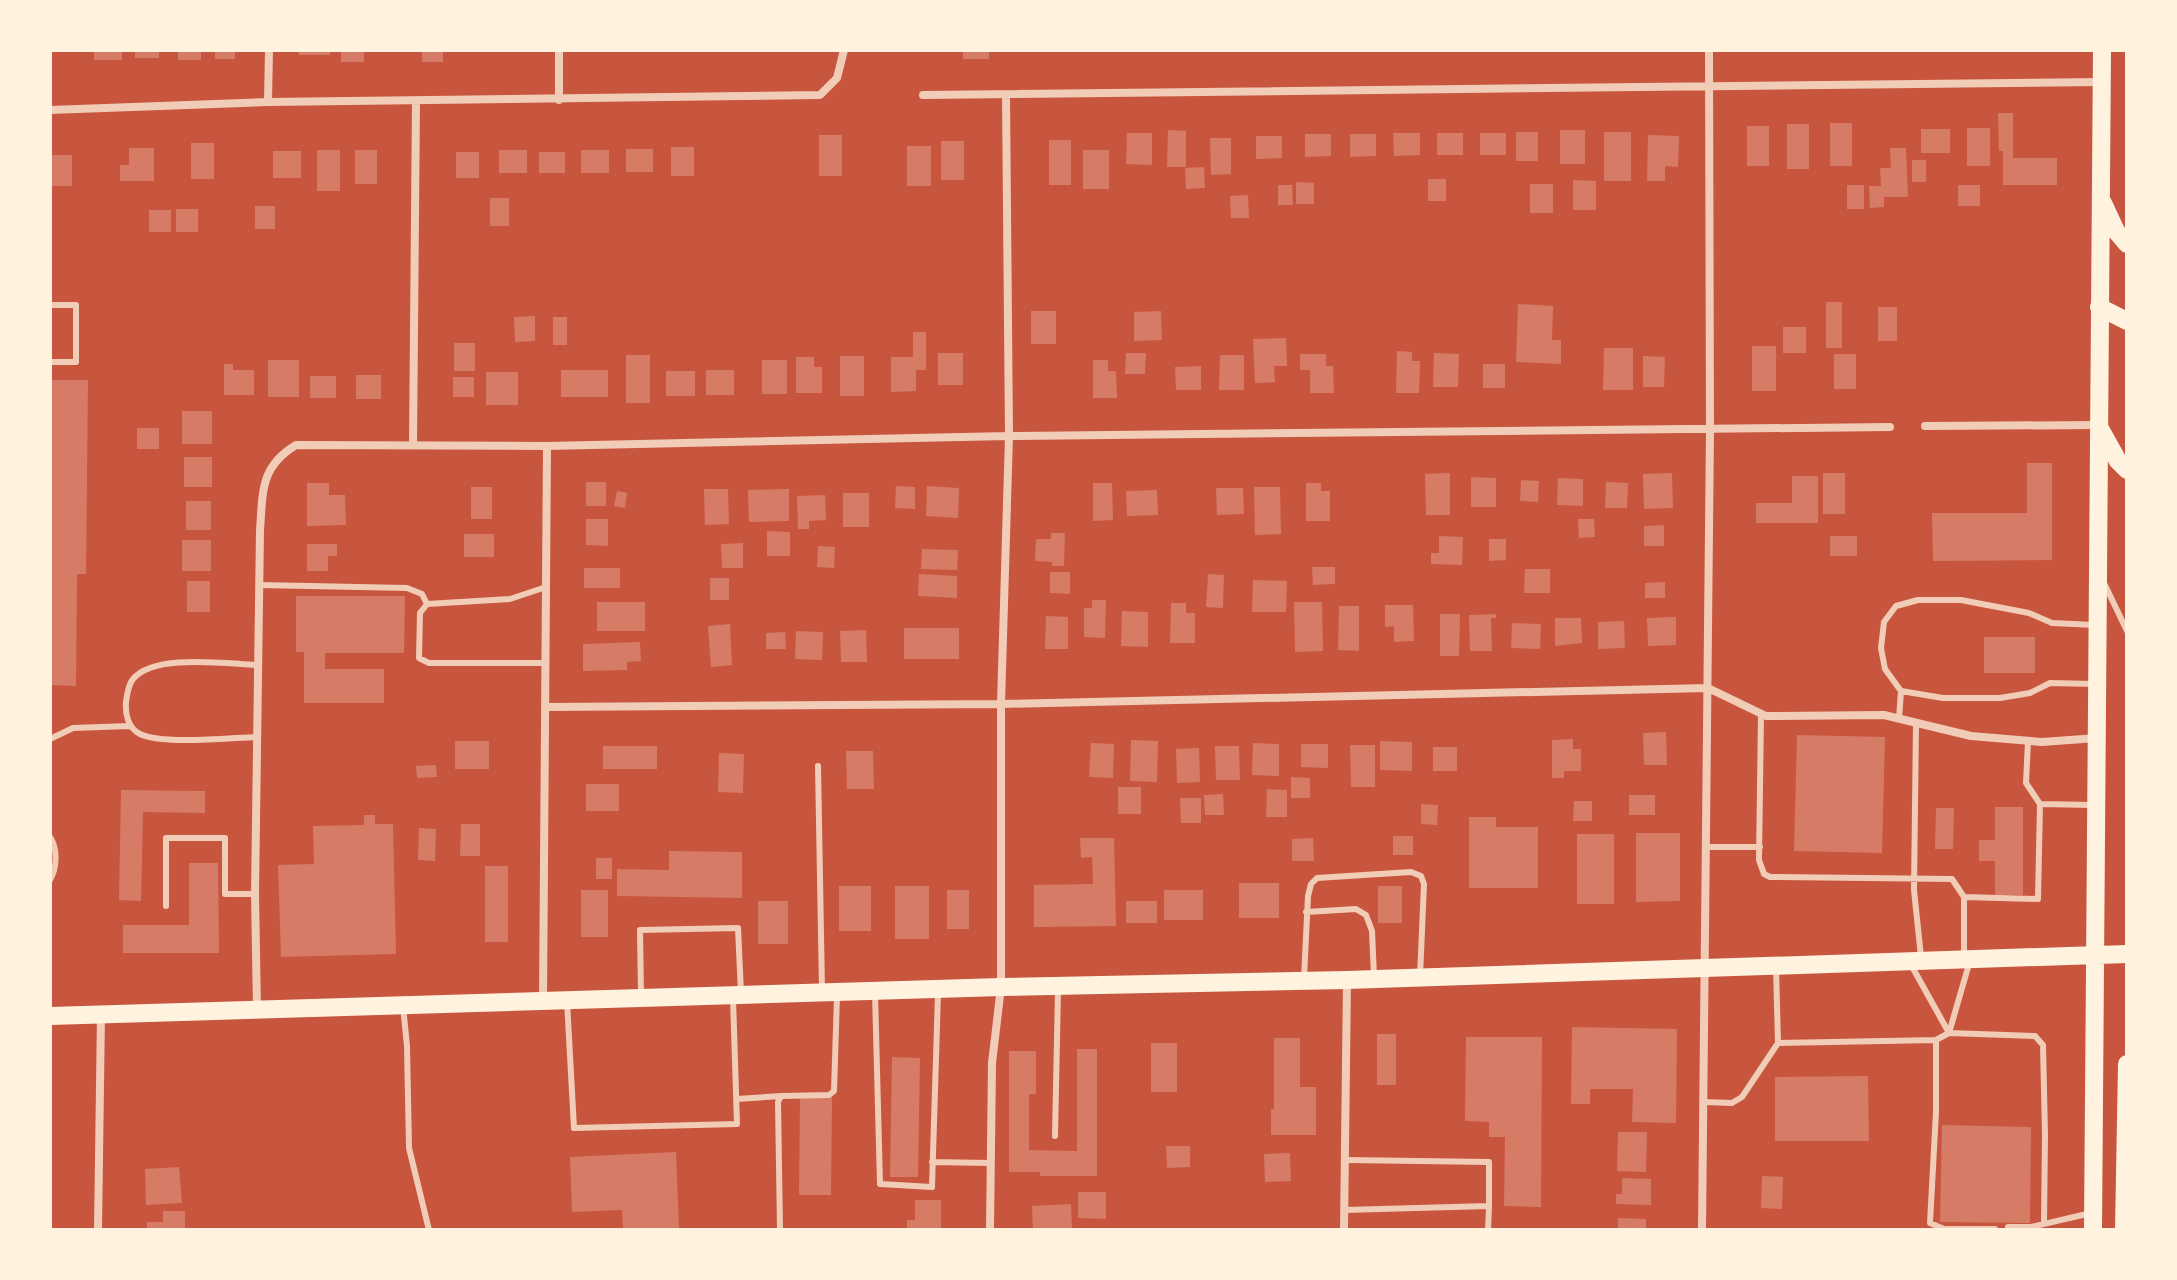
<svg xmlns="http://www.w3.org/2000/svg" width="2177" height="1280" font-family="Figtree,sans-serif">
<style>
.building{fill:#d67c66}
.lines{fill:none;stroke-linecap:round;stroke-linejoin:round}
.service{stroke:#f1ccb7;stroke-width:6}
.minor{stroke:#f1ccb7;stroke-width:8}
.primary{stroke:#fff3e0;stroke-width:18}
</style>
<rect width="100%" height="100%" fill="#c8553d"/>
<path class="building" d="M94,50h28v10h-28z
M135,50h24v8h-24z
M178,50h23v10h-23z
M215,50h20v9h-20z
M299,50h31v5h-31z
M341,50h23v12h-23z
M422,50h21v12h-21z
M963,50h26v9h-26z
M1998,113h15v45h44v27h-54v-34h-4z
M1830,123h22v43h-22z
M1787,124h22v45h-22z
M1747,126h22v40h-22z
M1967,128h23v38h-23z
M1921,129h29v24h-29z
M1168,130l18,1v36h-19z
M1560,130h25v34h-25z
M1516,132h22v29h-22z
M1604,132h27v49h-27z
M1127,133h25v32l-26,-1z
M1393,133h27v22l-26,1z
M1437,133h26v22h-26z
M1480,133h26v22h-26z
M1305,134h26v22l-26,1z
M1350,134h26v22l-26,1z
M819,135h23v41h-23z
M1648,135l31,1 -1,31 -13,-1v15h-18z
M1256,136h26v22l-26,1z
M1210,138h21v36l-20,1z
M1049,140h22v45h-22z
M941,141h23v39h-23z
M191,143h23v36h-23z
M907,146h24v40h-24z
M671,147h23v29h-23z
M129,148h25v33h-34v-16h9z
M1890,148h16l2,49h-24v10l-14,1 -1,-22h12l-1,-18h11z
M626,149h27v23h-27z
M317,150h23v41h-23z
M355,150h22v34h-22z
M499,150h28v23h-28z
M581,150h28v23h-28z
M1083,150h26v39h-26z
M273,151h28v27h-28z
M456,152h23v26h-23z
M539,152h26v21h-26z
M50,155h22v31h-22z
M1912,160h14v22h-14z
M1204,167l1,21 -19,1 -1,-21z
M1428,179h18v22h-18z
M1573,180l23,1v29h-23z
M1296,182l18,1v21h-18z
M1530,184h23v29h-23z
M1278,185h14l1,20h-15z
M1847,185h17v24h-17z
M1958,185h22v21h-22z
M1248,195l1,23h-18l-1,-22z
M490,198h19v28h-19z
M255,206h20v23h-20z
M176,209h22v23h-22z
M149,210h22v22h-22z
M1826,302h16v46h-16z
M1518,304l35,2 -1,34h9v24l-45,-2z
M1878,307h19v34h-19z
M1031,311h25v33h-25z
M1161,311l1,29 -28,1v-29z
M535,316v25l-20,1 -1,-25z
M553,317h14v28h-14z
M1783,327h23v26h-23z
M913,332h13v38h-10v21l-25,1v-35h22z
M1286,338l1,28h-13l1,16 -20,1 -2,-44z
M454,343h21v28h-21z
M1752,346h24v45h-24z
M1604,348h29v42h-30z
M1397,351l15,1v9h8l-1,32h-23z
M938,353h25v32h-25z
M1126,353h20l-1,21h-20z
M1434,353l25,1 -1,33h-25z
M1300,354h26v12h7l1,27h-24v-23h-10z
M1834,354h22v35h-22z
M626,355h24v48h-24z
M1220,355h24v35h-25z
M840,356h24v40h-24z
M1643,356l22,1 -1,30h-21z
M796,357h18v10h8v26h-26z
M268,360h31v37h-31z
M762,360h25v34h-25z
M1093,360h15v11h8l1,27h-24z
M224,364h9v6h21v25h-30z
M1483,364h22v24h-22z
M1201,366v24h-25l-1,-23z
M561,370h47v27h-47z
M706,370h28v25h-28z
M666,371h29v25h-29z
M486,372h32v33h-32z
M356,375h25v24h-25z
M310,376h26v22h-26z
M453,377h21v20h-21z
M50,380h38l-2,194h-9l-1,112 -26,-1z
M182,411h30v33h-30z
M137,428h22v21h-22z
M184,457h28v30h-28z
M2027,463h25v97l-119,1 -1,-48h95z
M1450,473v42h-24l-1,-41z
M1672,473l1,35 -29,1 -1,-35z
M1823,473h22v41h-22z
M1792,476h26v47h-62v-20h36z
M1471,477l25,1v29h-25z
M1558,478l25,1v27l-26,-1z
M1521,480l18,1 -1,21 -18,-1z
M586,482h20v24h-20z
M1606,482l22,1 -1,25h-22z
M307,483h22v12h16l1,30 -39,1z
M1093,483h19l1,37 -20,1z
M1306,483h15v8h9v30h-24z
M896,486l19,1v22l-20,-1z
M927,486l32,2 -1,30 -32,-2z
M471,487h21v32h-21z
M1254,487h26l1,47 -26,1z
M1216,488h27l1,26 -27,1z
M704,489h24l1,35 -24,1z
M789,489v32l-40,1 -1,-32z
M1157,490l1,25 -31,1 -1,-25z
M617,491l10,2 -2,15 -11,-2z
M843,493h26v34h-26z
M825,495l1,25 -17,1v8h-11l-1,-33z
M186,501h25v29h-25z
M586,519h22v27l-22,-1z
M1578,519h16l1,18 -16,1z
M1664,525v21h-20v-20z
M767,531l23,1v24h-23z
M1051,533h14l-1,33h-12v-4l-17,-1 1,-22h15z
M464,534h30v23h-30z
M1439,536l24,1 -1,28 -31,-1v-11h8z
M1830,536h27v20h-27z
M1489,539h17v21l-17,1z
M182,540h29v31h-29z
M743,543v25h-21l-1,-24z
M307,544h30v12h-9v15h-21z
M818,546l17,1 -1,21 -17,-1z
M922,549l36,1 -1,20 -36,-1z
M1312,567h23v17l-22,1z
M584,568h36v20h-36z
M1525,569h25v24h-26z
M1050,572h20v22l-20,-1z
M919,574l38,2v22l-39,-2z
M1208,574l16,1 -1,33 -17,-1z
M710,578h19v22h-19z
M1253,580l34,1 -1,31h-34z
M187,581h23v31h-23z
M1665,582v16h-20v-15z
M296,596h109l-1,57h-79v16h59v34h-80v-51h-8z
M1092,600h14l-1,38 -21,-1v-29h8z
M597,602h48v29h-48z
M1294,602h28l1,49 -28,1z
M1171,603h15v10h9v30h-25z
M1385,605h28l1,36 -20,1v-16l-9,1z
M1339,606h20v45l-21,-1z
M1122,611l26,1v35l-27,-1z
M1440,614h20l-1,42h-19z
M1496,614v4h-5l1,33h-22l-1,-36z
M1046,616l22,1v32h-23z
M1676,617v28l-28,1 -1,-28z
M1555,618h26l1,25 -27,3z
M1624,621l1,27 -27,1v-27z
M1512,623l29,1 -1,25 -29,-1z
M730,624l2,41 -21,2 -3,-41z
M904,628h55v31h-55z
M866,630l1,32h-26l-1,-31z
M796,631l27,1 -1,28 -27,-1z
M785,632l1,17h-20v-16z
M1984,637h51v36h-51z
M640,642l1,19 -14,1v8l-44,1v-27z
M1666,732l1,33h-23l-1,-32z
M1797,735l88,2 -3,116 -88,-2z
M1573,739v10h8v22h-17v7h-12v-38z
M1131,740l27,1 -1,41 -27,-1z
M455,741h34v28h-34z
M1380,741l32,1v29l-32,-1z
M1091,743l23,1 -1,34 -24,-1z
M1253,743l26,1v32l-27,-1z
M1301,744h27v24l-27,-1z
M1350,745h25v42h-24z
M603,746h54v23h-54z
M1215,746h24l1,34h-24z
M1433,747h24v24h-24z
M1199,748l1,34 -23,1 -1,-34z
M846,751h27l1,38h-27z
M719,753l25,1 -1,39 -25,-1z
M436,765l1,12 -20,1 -1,-12z
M1291,777l19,1v20h-19z
M586,784h33v27h-33z
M1118,787h23v27h-23z
M1267,789l20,1v27h-21z
M121,790l84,1v22l-62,-1 -2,89 -22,-1z
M1223,794l1,21h-19l-1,-20z
M1629,795h26v20h-26z
M1180,798h21v25h-20z
M1574,801h18v20h-19z
M1421,804l17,1 -1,20 -16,-1z
M1995,807h28v88h-28v-34h-16v-21h16z
M1936,808h18l-1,41h-18z
M364,815h11v9h18l3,130 -115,3 -3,-92 36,-1 -1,-38 51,-1z
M1469,817h27v10h42v61h-69z
M461,824h19v32h-20z
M419,828l17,1 -1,32 -17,-1z
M1636,833h44v68l-44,1z
M1577,834h37v70h-37z
M1393,836h20v19h-20z
M1080,838h34l2,88 -82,1v-42l59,-1 -1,-27 -11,1z
M1313,838l1,23h-22v-22z
M669,851l73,1v46l-125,-2v-27l52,1z
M596,858h16v21h-16z
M189,863h29l1,90h-96v-28h66z
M485,866h23v76h-23z
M1239,883h40v35h-40z
M839,886h32v45h-32z
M895,886h34v53h-34z
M1378,886h24v37h-24z
M581,890h27v47h-27z
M947,890h22v39h-22z
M1164,890h39v30h-39z
M758,901h30v43h-30z
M1126,901h31v22h-31z
M1572,1027l105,2 -1,94 -44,-1 1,-33h-43v15h-19z
M1377,1034h19v51h-19z
M1466,1037h76l-1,170 -37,-1 1,-69h-16v-15l-24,-1z
M1274,1038h26v49h16v48h-45v-26h3z
M1151,1043h26v49h-26z
M1077,1049h20v127h-57v-4h-31v-121h27v43h-7v56l48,1z
M892,1057l28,1 -2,119h-28z
M1868,1076l1,65h-94v-64z
M800,1096l32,1 -1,98h-32z
M1942,1125l89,2 -1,96 -90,-1z
M1618,1132h29l-1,40 -29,-1z
M1166,1146h24v21l-23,1z
M676,1152l3,78h-56l-1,-20 -50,2 -2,-55z
M1290,1153l1,28 -26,1 -1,-28z
M179,1167l3,36 -36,2 -1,-36z
M1762,1176l21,1 -1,32 -21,-1z
M1622,1178l29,1v26l-35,-1v-10h6z
M1078,1192h28v27l-28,-1z
M915,1200h26v30h-34v-10h8z
M1071,1204l1,25 -39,1 -1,-24z
M163,1211h22v19h-38v-8h16z
M1618,1218l28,1v11h-28z"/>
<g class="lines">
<path class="service" d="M50,305h26v57h-26
M259,585l148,3 15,6 5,10
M2105,585l22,46
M545,663h-116l-10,-5 1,-45 7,-9 83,-5 36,-12
M1901,691l42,7h57l30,-5 20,-10 44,1
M1761,714l-2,146 5,14 6,3 182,2 12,18
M1899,719l2,-28 -16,-22 -4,-21 3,-26 12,-16 22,-6h43l68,13 23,10 42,2
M1916,723l-2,167 7,67
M256,737c-28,1 -92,8 -116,-3 -12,-6 -15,-20 -14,-32 1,-7 2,-17 7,-23 21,-26 94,-15 125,-14
M50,739l23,-11 57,-2
M818,766l4,224
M2040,804l52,1
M50,837c8,12 7,31 0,43
M1707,847h53
M166,906v-68h59v56h30
M1306,912l50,-3 10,6 6,16 2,45
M1964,957v-60l74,2 2,-95 -14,-21 2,-42
M1910,963l39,70
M1304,978l4,-82 3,-12 6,-6 94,-6 10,4 3,8 -4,93
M875,993l5,191 52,3 6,-194
M641,995l-1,-65 98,-2 3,65
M567,1001l7,127 163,-4 -4,-126
M403,1006l4,40 2,102 20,82
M1949,1033l20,-69
M1936,1040v72l-6,111 14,6h51
M1778,1043l158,-3 13,-7 86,3 8,9 2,90 -1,87
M737,1099l44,-3
M1705,1102l27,1 10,-6 36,-54 -2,-76
M1055,1136l3,-146
M932,1162l58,1
M1344,1210l145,-4v-44l-144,-2
M2008,1227h23l60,-14
M780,1230l-2,-128 3,-6 48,-1 5,-4 3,-95
M1488,1230l1,-24"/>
<path class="minor" d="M923,95l1178,-13
M559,100v-50
M268,102l1,-52
M50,110l218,-8 552,-7 17,-17 7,-28
M1925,426l173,-1
M413,445l3,-344
M545,707l456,-3 707,-16 58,28 118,-1 87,21 71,6 55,-4
M543,1002l4,-556
M257,1010l-2,-116 5,-364c3,-39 0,-63 36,-85l251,1 462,-10 881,-9
M98,1230l3,-216
M990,1230l2,-167 9,-76v-283l8,-268 -3,-341
M1344,1230l3,-249
M1702,1230l8,-800 -1,-380"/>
<path class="primary" d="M2103,203l13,28 11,13
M2099,307l28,14
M2099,427l19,34 9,9
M50,1016l951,-29 346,-7 780,-26
M2093,1230l9,-1180
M2124,1230l3,-166"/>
</g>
<rect width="2177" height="1280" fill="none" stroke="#fff3e0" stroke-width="104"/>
</svg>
